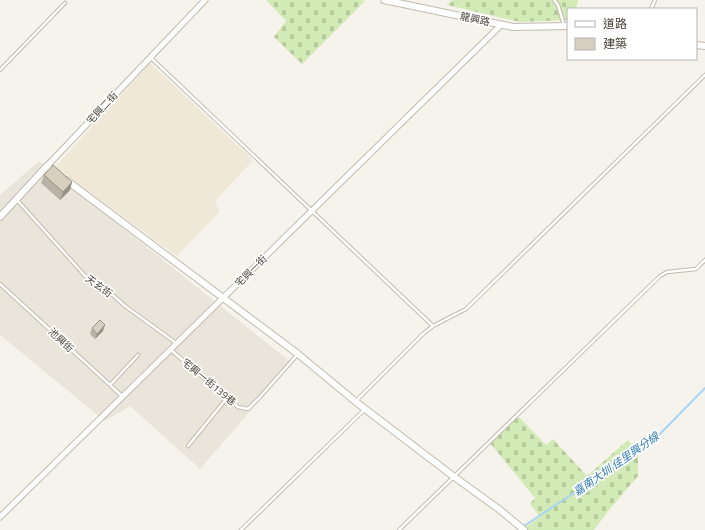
<svg xmlns="http://www.w3.org/2000/svg" width="705" height="530" font-family="'Titillium Web','Noto Sans TC',sans-serif">
<style>
.residential{fill:#eae5da}
.education{fill:#efe8d6}
.cemetery{fill:url(#cemetery-stones)}
.lines{fill:none;stroke-linecap:round;stroke-linejoin:round}
.stream{stroke:#a9d4f2;stroke-width:2}
.service-casing{stroke:#c2bbae;stroke-width:4.5}
.minor-casing{stroke:#c2bbae;stroke-width:7}
.tertiary-casing{stroke:#c2bbae;stroke-width:8}
.service{stroke:#fff;stroke-width:2.5}
.minor{stroke:#fff;stroke-width:5}
.tertiary{stroke:#fff;stroke-width:6}
.wall{fill:#bab2a6}
.shaded-wall{fill:#979187}
.building{fill:#d8cfc1;stroke:#979187}
.labels{text-anchor:middle;dominant-baseline:central;stroke-width:3.5;stroke-linejoin:round;paint-order:stroke}
.street-label{font-size:10px;fill:#4b4439;stroke:#fff}
.water-label{font-size:11px;font-style:italic;fill:#2e7ab2;stroke:#fff}
</style>
<defs>
<pattern id="cemetery-stones" width="16" height="16" patternUnits="userSpaceOnUse"><rect width="16" height="16" fill="#d2eab5"/><path d="M2 7V4a2 2 0 0 1 4 0v3zM10 15v-3a2 2 0 0 1 4 0v3z" fill="#b6ca9c"/></pattern>
</defs>
<rect width="100%" height="100%" fill="#f6f3ec"/>
<path class="residential" d="M39,161l253,202 -92,106 -70,-63 -25,15 -105,-86v-140z"/>
<path class="education" d="M150,63l103,97 -38,41 4,11 -42,44 -122,-89z"/>
<path class="cemetery" d="M266,0h93l6,1 -63,63 -28,-27 12,-16z
M452,0h126l-2,9h-8v11l-48,2 -73,-17z
M517,415l29,30 7,-6 34,37 41,-36 10,12v24l-29,34 -15,20h-67l-3,-2 16,-11 -10,-13 5,-6 -45,-55z"/>
<g class="lines">
<path class="stream" d="M518,530l136,-90 51,-52"/>
<defs>
<path id="service" d="M554,0l4,5 6,20
M651,9l4,-9
M150,57l283,269
M0,70l65,-67
M17,200l70,78 18,10 20,18 51,37
M0,284l122,112
M171,350l67,57 10,2 12,-12 38,-43
M110,385l28,-30
M356,401l68,-68 9,-7 33,-17 239,-234
M188,446l39,-48
M241,530l123,-120
M399,530l261,-254 7,-4 29,-3 9,-9"/>
<path id="minor" d="M47,166l158,-166
M0,517l501,-492"/>
<path id="tertiary" d="M384,0l129,27 55,-1
M696,45l9,1
M66,180l232,174 58,48 97,74 47,34 24,20
M0,217l47,-51 9,7"/>
</defs>
<use href="#service" class="service-casing"/>
<use href="#minor" class="minor-casing"/>
<use href="#tertiary" class="tertiary-casing"/>
<use href="#service" class="service"/>
<use href="#minor" class="minor"/>
<use href="#tertiary" class="tertiary"/>
</g>
<path class="wall" d="M44,175l28,7 -2,8 -10,10 -19,-17z
M92,328l11,3 -8,8 -5,-5z"/>
<path class="shaded-wall" d="M72,182l-2,8 -10,10 3,-8z
M105,325l-2,6 -8,8 2,-5z"/>
<path class="building" d="M53,165l19,17 -9,10 -19,-17z
M100,320l5,5 -8,9 -5,-6z"/>
<g class="labels">
<g class="street-label">
<text transform="translate(475 19) rotate(12)">龍興路</text>
<text transform="translate(102 108) rotate(-47)">宅興二街</text>
<text transform="translate(251 271) rotate(-45)">宅興一街</text>
<text transform="translate(99 286) rotate(36)">天玄街</text>
<text transform="translate(61 340) rotate(43)">池興街</text>
<text transform="translate(209 382) rotate(40)">宅興一街139巷</text>
</g>
<g class="water-label">
<text transform="translate(616 464) rotate(-35)">嘉南大圳 佳里興分線</text>
</g>
</g>
<rect x="567" y="8" width="130" height="52" fill="#ffffff" stroke="#b7b4b0"/>
<rect x="575" y="21" width="20" height="6" fill="#ffffff" stroke="#b7b4b0"/>
<text x="603" y="28" font-size="12" fill="#4b4439">道路</text>
<rect x="575" y="38" width="20" height="12" fill="#d8cfc1" stroke="#b7b4b0"/>
<text x="603" y="48" font-size="12" fill="#4b4439">建築</text>
</svg>
